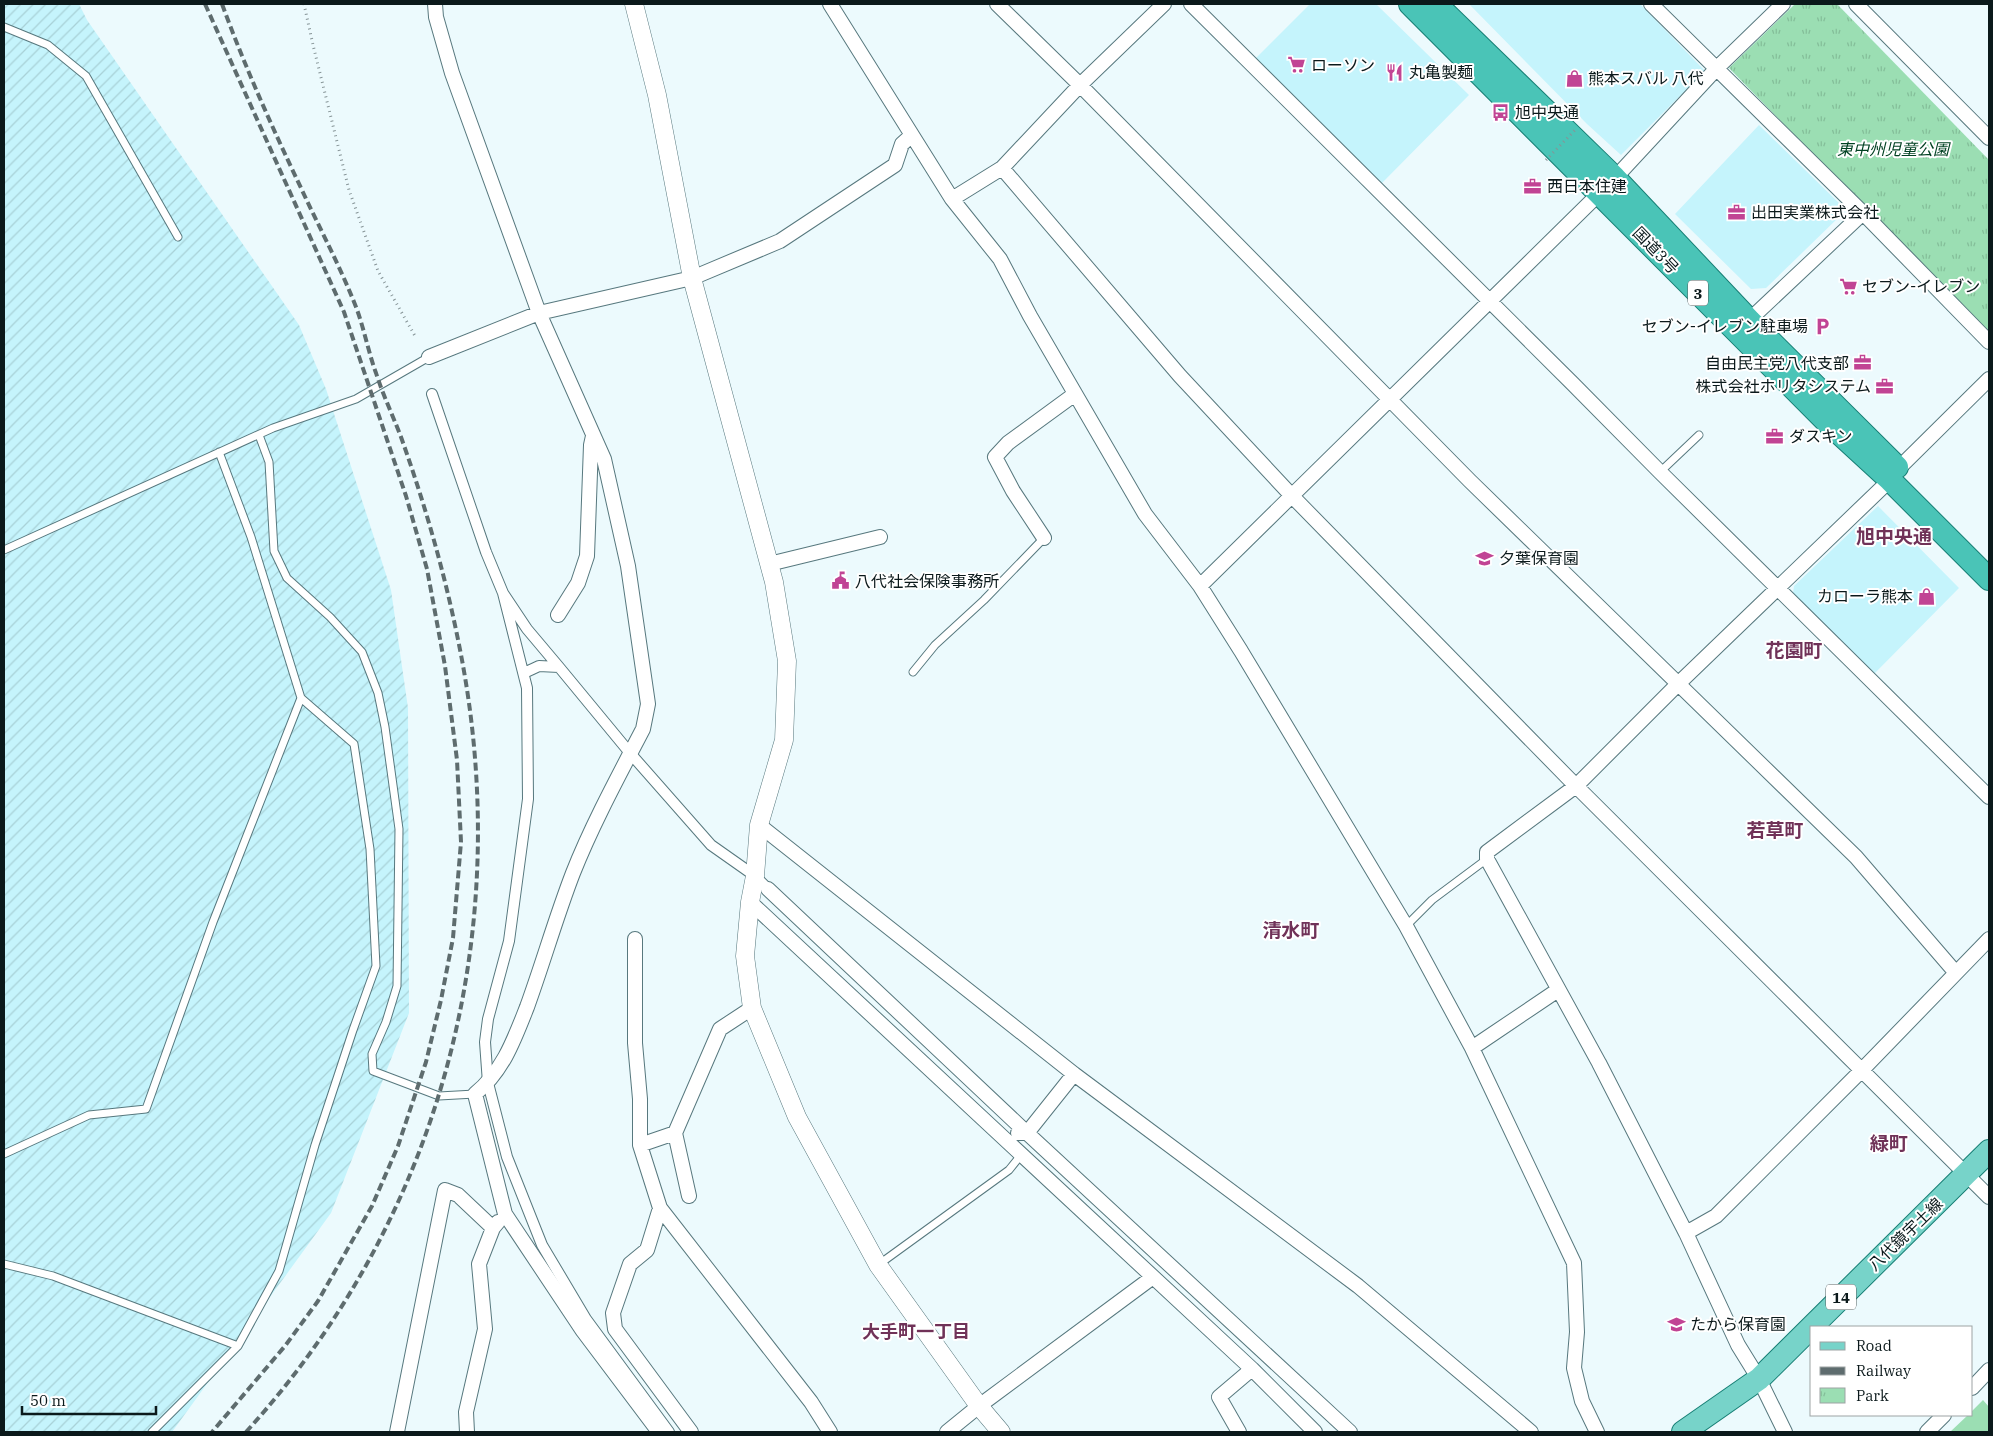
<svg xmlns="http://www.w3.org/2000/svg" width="1993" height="1436" font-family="'IBM Plex Serif','Noto Sans JP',serif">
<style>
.built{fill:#c5f4fc}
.industrial{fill:url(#industrial-furrows)}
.park{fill:url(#park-tufts)}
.pitch{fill:#9bdeb3}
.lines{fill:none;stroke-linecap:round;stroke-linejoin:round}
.service-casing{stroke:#57787e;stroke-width:9}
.pedestrian-casing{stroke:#57787e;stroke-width:12}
.minor-casing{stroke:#57787e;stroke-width:16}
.tertiary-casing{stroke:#57787e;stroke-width:19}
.primary-casing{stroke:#177f75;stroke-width:24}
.trunk-casing{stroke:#177f75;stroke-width:24}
.path{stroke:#869497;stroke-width:3;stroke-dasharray:1 4;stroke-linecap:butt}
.service{stroke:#fff;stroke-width:7}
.pedestrian{stroke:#fff;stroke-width:10}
.minor{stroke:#fff;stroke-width:14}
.tertiary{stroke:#fff;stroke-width:18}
.primary{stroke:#77d3c9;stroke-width:22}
.trunk{stroke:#4ac4b7;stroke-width:22}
.rail{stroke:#5e6c6e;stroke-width:4;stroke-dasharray:8 4;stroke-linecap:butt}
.path-bridge{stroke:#869497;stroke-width:3;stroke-dasharray:1 4;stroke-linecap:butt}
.labels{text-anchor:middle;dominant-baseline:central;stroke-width:4;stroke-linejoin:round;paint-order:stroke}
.shield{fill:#fff;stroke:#545e5f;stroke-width:1}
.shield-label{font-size:15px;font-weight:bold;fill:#0b191b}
.poi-label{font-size:16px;fill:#0b191b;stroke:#fff;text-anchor:start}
.park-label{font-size:16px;font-style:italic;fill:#024223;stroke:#fff}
.street-label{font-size:16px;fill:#0b191b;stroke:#fff}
.neighbourhood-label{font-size:18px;font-weight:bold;fill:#703258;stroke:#fff}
.quarter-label{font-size:19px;font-weight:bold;fill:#703258;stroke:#fff}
</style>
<defs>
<pattern id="industrial-furrows" width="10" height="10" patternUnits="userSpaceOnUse" patternTransform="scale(1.25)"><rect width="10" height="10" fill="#c5f4fc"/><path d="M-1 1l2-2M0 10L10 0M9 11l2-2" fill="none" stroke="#a8d1d7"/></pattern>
<pattern id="park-tufts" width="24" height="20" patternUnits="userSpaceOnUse" patternTransform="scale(1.25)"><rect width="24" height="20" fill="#9bdeb3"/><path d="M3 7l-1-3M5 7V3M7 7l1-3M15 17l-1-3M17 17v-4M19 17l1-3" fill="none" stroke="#84be99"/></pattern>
</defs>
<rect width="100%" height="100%" fill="#ecfafd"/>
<path class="built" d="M1310,4h66l93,91 -87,88 -127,-124z
M1469,4h171l65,67 -84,84 -34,-31z
M1759,125l81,79v12l-74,72 -15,1 -76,-75z
M1878,506l81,82 -86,87 -80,-82 1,-7z"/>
<path class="industrial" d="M4,4h75l8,16 212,305 27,64 65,201 17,118 1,305 -78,200 -159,219h-168z"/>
<path class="park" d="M1795,4h42l152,156v175l-260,-267z"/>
<path class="pitch" d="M1983,1400l6,7v25h-39l18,-17h4v-4z"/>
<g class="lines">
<defs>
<path id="service" d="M4,27l44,18 38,31 92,161
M259,435l10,27 5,89 13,27 43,39 32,35 16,41 7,34 14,102 -2,157 -11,36 -14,32 1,17 66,25 36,-2
M1660,472l39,-37
M4,550l269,-122 83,-29 73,-42
M913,672l22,-27 49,-45 60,-62
M1406,926l26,-26 55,-41
M4,1154l85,-39 57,-6 67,-187 88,-224 -50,-161 -32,-85
M4,1264l49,12 185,70
M878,1265l131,-95 12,-15
M152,1432l86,-86 41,-75 36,-126 38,-115 23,-64 -6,-117 -16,-105 -53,-46"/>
<path id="pedestrian" d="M432,394l54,158 17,41 24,36 32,38 71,86 81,92 44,31 13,13
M503,593l24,95 1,111 -19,142 -21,78 -3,23 3,41 19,74 35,88 44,74 83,113
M524,673l15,-7 20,1"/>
<path id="minor" d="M435,4l1,13 16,56 87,240 65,146 24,107 20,138 -5,25c-24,46 -51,96 -70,144 -17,44 -30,90 -46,134 -13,33 -24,64 -52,87l30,120 78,117 76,101
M830,4l122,195 48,60 30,57 115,198 55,72 41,65 165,275 66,122 102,215 3,69 -3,36 8,33 15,31
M997,4l83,81 390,396 386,376 100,116
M1191,4l381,379 88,89 329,325
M1651,4l212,209 126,129
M1856,4l133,134
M1002,168l178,208 112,120 284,290 413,411
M952,199l50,-31 78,-83 84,-81
M1745,324l118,-111
M429,357l110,-44 153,-35 88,-37 115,-76 7,-21 10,-9
M1044,538l-31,-47 -18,-34 13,-14 67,-49
M769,564l111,-27
M1200,586l415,-408 102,-110 66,-64
M558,615l20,-32 9,-27 4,-111 2,-9
M759,825l315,249 284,212 173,146
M768,889l259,244 323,299
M750,902l502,467 63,63
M635,939v104l5,56v46l20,63 151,194 19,30
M1472,1048l86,-58
M1018,1133h9l47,-59
M640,1145l35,-12
M689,1196l-14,-63 45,-104 32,-21
M660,1208l-13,42 -17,14 -17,49 2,16 76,103
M1686,1233l30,-17 145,-145 128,-132
M1972,1388l17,-18
M397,1432l48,-242 13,5 35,33
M467,1432l-1,-20 19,-83 -6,-65 14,-36 5,-6
M947,1432l32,-26 174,-129
M1239,1432l-20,-35 33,-28
M1785,1432l-26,-53 -21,-34 -52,-112 -87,-170 -112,-204v-7l89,-66 102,-102 212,-204 9,-12 90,-89
M1927,1432l17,-17"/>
<path id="tertiary" d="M634,4l23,91 35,183 82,304 13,79 -3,79 -25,85 -4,51 -5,26 -5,54 7,52 45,109 81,148 101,141 22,26"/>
<path id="primary" d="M1683,1432l76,-53 230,-228"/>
<path id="trunk" d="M1410,4l419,420 61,56 99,99
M1436,4l179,174 135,143 147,146"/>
</defs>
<use href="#service" class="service-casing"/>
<use href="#pedestrian" class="pedestrian-casing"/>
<use href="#minor" class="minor-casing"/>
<use href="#tertiary" class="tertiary-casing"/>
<use href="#primary" class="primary-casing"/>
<use href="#trunk" class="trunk-casing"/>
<path class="path" d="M304,4l9,41 36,145 29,81 37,65"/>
<use href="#service" class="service"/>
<use href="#pedestrian" class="pedestrian"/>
<use href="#minor" class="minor"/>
<use href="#tertiary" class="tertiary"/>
<use href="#primary" class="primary"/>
<use href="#trunk" class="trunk"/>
<path class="rail" d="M205,4l139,308 62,184 21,73 18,97 12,94 4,82 -8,96 -12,62 -15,62 -28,84 -26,60 -54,95 -33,45 -73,86
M222,4c23,63 50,123 79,184 18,39 39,78 55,119 8,21 12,44 20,66 7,22 17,43 25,64 26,73 47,148 61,223 52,280 -24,561 -216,772"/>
<path class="path-bridge" d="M1546,160l31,-32"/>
</g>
<defs>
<symbol id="supermarket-bare" viewBox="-9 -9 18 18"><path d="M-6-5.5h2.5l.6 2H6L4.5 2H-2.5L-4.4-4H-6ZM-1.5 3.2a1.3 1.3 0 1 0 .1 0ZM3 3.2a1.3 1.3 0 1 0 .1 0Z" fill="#c14494" stroke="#fff" stroke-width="2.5" paint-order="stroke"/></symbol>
<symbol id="restaurant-bare" viewBox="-9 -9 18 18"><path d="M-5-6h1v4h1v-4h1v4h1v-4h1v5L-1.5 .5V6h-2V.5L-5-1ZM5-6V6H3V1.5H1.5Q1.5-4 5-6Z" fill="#c14494" stroke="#fff" stroke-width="2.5" paint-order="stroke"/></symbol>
<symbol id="shop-bare" viewBox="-9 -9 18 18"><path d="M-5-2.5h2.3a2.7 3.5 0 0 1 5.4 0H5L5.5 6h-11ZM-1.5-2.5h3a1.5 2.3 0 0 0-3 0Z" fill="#c14494" stroke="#fff" stroke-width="2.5" paint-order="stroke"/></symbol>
<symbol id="bus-bare" viewBox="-9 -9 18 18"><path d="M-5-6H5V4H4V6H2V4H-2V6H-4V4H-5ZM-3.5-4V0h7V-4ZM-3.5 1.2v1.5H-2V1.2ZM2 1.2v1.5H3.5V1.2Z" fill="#c14494" stroke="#fff" stroke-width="2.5" paint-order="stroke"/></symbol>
<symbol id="office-bare" viewBox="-9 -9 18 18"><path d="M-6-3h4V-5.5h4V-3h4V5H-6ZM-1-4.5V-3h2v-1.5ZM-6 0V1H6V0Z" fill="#c14494" stroke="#fff" stroke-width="2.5" paint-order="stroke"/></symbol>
<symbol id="parking-bare" viewBox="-9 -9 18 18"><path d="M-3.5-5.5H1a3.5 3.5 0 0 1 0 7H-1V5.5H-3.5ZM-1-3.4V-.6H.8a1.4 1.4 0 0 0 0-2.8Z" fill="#c14494" stroke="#fff" stroke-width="2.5" paint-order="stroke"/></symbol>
<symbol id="school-bare" viewBox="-9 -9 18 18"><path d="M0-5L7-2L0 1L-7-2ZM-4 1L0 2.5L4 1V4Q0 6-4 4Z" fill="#c14494" stroke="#fff" stroke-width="2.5" paint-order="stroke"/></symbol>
<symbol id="civic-bare" viewBox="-9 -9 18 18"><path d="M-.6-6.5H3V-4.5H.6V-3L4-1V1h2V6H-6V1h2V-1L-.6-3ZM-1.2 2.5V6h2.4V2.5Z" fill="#c14494" stroke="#fff" stroke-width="2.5" paint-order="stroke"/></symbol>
</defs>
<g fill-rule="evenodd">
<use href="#supermarket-bare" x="1284" y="52" width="25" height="25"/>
<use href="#restaurant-bare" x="1382" y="60" width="25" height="25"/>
<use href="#shop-bare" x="1562" y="66" width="25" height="25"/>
<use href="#bus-bare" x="1488" y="100" width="25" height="25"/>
<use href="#office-bare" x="1520" y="174" width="25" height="25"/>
<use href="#office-bare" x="1724" y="200" width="25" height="25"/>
<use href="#supermarket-bare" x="1836" y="274" width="25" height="25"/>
<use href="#parking-bare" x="1810" y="314" width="25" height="25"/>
<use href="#office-bare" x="1850" y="350" width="25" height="25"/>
<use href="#office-bare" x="1872" y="374" width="25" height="25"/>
<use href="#office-bare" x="1762" y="424" width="25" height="25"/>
<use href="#school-bare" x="1472" y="546" width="25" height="25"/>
<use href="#civic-bare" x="828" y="568" width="25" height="25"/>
<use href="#shop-bare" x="1914" y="584" width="25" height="25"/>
<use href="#school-bare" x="1664" y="1312" width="25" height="25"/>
</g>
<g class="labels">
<g class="shield">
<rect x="1688" y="280.5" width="20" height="25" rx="4"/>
<rect x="1826" y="1284.5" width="30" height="25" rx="4"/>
</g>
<g class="shield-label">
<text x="1698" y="293">3</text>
<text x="1841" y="1297">14</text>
</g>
<g class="poi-label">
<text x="1311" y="65">ローソン</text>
<text x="1409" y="72">丸亀製麺</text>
<text x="1588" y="78">熊本スバル 八代</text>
<text x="1515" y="112">旭中央通</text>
<text x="1547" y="186">西日本住建</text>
<text x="1751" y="212">出田実業株式会社</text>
<text x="1862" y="286">セブン-イレブン</text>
<text x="1808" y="326" text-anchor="end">セブン-イレブン駐車場</text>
<text x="1849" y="363" text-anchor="end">自由民主党八代支部</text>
<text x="1871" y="386" text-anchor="end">株式会社ホリタシステム</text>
<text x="1789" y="436">ダスキン</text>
<text x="1499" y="558">夕葉保育園</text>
<text x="855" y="581">八代社会保険事務所</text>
<text x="1913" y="596" text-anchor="end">カローラ熊本</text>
<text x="1690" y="1324">たから保育園</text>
</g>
<g class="park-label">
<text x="1893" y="149">東中州児童公園</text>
</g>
<g class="street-label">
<text transform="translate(1656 250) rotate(46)">国道3号</text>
<text transform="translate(1905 1234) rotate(-44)">八代鏡宇土線</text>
</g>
<g class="neighbourhood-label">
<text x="916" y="1331">大手町一丁目</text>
</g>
<g class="quarter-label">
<text x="1894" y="536">旭中央通</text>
<text x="1794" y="650">花園町</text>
<text x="1775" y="830">若草町</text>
<text x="1291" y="930">清水町</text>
<text x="1889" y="1143">緑町</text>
</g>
</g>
<rect width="1993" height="1436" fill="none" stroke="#0b191b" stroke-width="10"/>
<rect x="1810" y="1326" width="162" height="90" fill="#ffffff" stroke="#9da3a4"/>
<rect x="1820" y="1342" width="25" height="8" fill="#77d3c9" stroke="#9da3a4"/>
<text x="1856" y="1351" font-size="15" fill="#0b191b">Road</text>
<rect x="1820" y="1367" width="25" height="8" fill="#5e6c6e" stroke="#9da3a4"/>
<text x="1856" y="1376" font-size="15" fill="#0b191b">Railway</text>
<rect x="1820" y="1388" width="25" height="15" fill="url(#park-tufts)" stroke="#9da3a4"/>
<text x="1856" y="1401" font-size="15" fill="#0b191b">Park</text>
<path d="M22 1406v8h134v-8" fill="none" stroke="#0b191b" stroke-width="2.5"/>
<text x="30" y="1406" font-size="15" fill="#0b191b" stroke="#ffffff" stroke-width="4" paint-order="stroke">50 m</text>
</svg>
